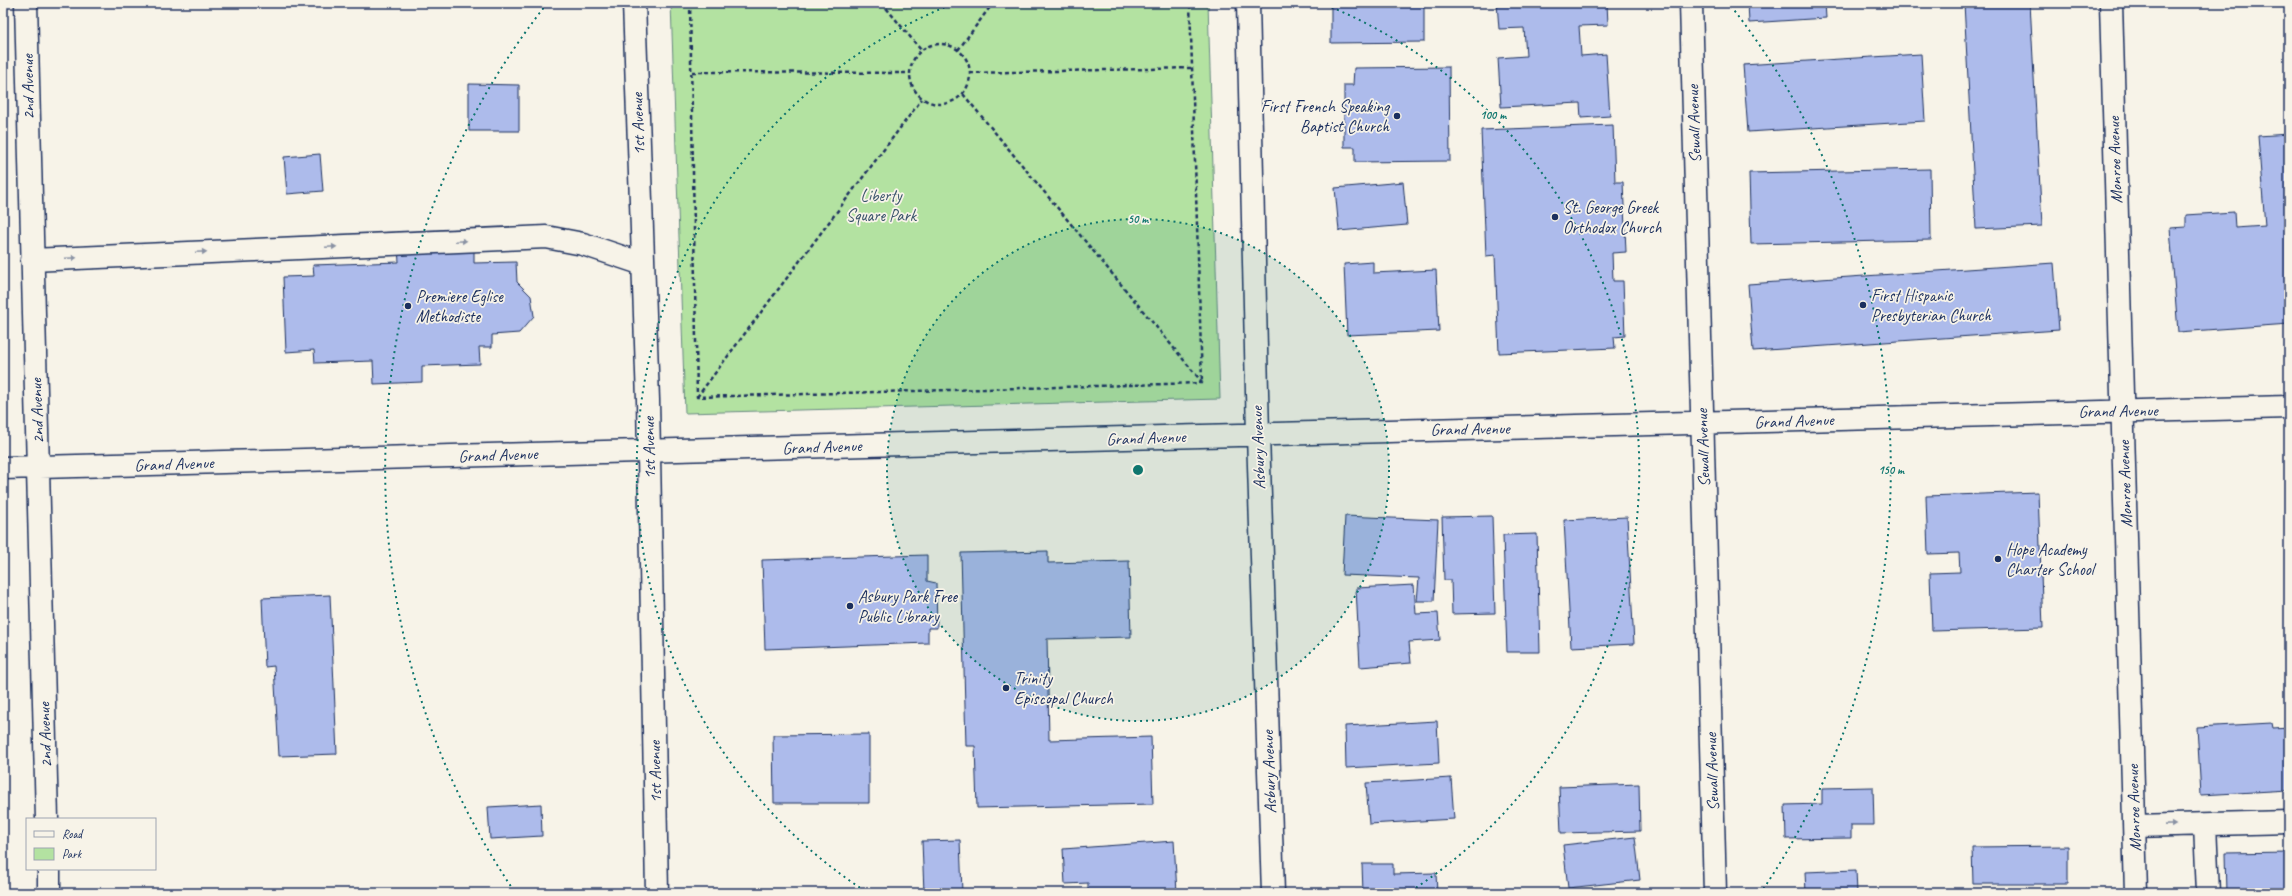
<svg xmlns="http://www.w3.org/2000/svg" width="2292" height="896" font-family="Caveat,sans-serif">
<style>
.green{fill:#b3e2a1;stroke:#678880}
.building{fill:#adbbeb;stroke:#1b2f5e}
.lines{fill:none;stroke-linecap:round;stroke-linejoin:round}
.minor-casing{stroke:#1b2f5e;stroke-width:25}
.path{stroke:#1b2f5e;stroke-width:2.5;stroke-dasharray:4 3;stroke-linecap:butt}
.minor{stroke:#f7f3e8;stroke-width:22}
.oneway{fill:#8991a3}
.ring{fill:none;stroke:#0f766e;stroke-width:2;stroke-dasharray:2 4}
.poi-dot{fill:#1b2f5e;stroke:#f7f3e8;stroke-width:1.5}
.labels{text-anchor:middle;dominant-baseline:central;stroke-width:3.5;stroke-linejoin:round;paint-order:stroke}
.street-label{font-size:17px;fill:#1b2f5e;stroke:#f7f3e8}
.poi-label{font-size:17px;fill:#1b2f5e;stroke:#f7f3e8;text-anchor:start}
.park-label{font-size:17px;fill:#39536b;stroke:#f7f3e8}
.centre{fill:#0f766e;stroke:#f7f3e8;stroke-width:2}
.ring-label{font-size:12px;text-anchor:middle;font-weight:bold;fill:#0f766e;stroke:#f7f3e8;stroke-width:3.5;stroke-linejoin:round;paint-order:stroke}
</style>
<rect width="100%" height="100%" fill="#f7f3e8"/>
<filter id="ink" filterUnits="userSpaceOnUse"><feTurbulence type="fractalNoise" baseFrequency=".025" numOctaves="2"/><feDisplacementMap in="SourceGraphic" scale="8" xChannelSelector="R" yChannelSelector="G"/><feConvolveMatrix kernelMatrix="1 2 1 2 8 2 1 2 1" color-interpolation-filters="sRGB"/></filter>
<g filter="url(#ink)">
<path class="green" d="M671,3h537l12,396 -535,14z"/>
<path class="building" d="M1331,3h93v39l-93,1z
M1497,3h110l1,22 -29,1 2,30 25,-2 4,62 -29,2 -1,-15 -79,4 -3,-49 28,-2 -2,-28 -25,1z
M1748,3h77l1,15 -77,5z
M1964,3h66l12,223 -66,3z
M1921,54l4,67 -177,11 -5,-67z
M1449,67l1,94 -95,1v-15h-11v-62h9l1,-17z
M469,84l50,1v46h-50z
M1613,125l2,57h8l3,70 -14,1 1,28h10l2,55 -11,1 1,11 -116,5 -4,-98 -9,1 -5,-126z
M2289,134v190l-111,8 -8,-104 16,-1v-12l48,-3 1,16 30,-2 -7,-90z
M320,154l3,37 -36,3 -3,-37z
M1930,169l1,71 -180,4 -2,-71z
M1403,182l4,43 -68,6 -4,-43z
M474,244v19l42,-1 1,20 14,14 3,20 -15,17 -27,2v12h-13l1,17 -58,2v16l-48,2 -1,-23 -58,2 -1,-13 -28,2 -3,-75 31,-1 -1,-11 86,-3 -1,-14z
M1373,262v11l63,-3 3,61 -92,4 -3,-71z
M2054,263l5,67 -306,21 -5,-67z
M2038,492l5,136 -111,3 -2,-58 30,-1 -1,-19 -31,1 -2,-58z
M1345,516l93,4 -4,81h-17l2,-23 -77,-3z
M1492,516l3,97 -43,1 -1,-34h-7l-2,-63z
M1627,517l7,127 -63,3 -7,-127z
M1537,534l3,118h-33l-4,-117z
M1048,551v12l81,-2 2,76 -84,2 2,101 102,-3 2,67 -176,4 -2,-62h-9l-5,-193z
M927,555v26l9,2 1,45h-9v15l-163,6 -3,-89z
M1414,585l2,29 22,-1 2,27 -31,2 2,21 -51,4 -4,-79z
M330,595l7,159 -58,2 -5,-90 -9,1 -3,-69z
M1437,721l2,42 -93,5 -1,-42z
M2272,723l1,5 16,-1v63l-88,5 -4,-68z
M869,734v69h-95l-1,-68z
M1451,778l3,41 -85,5 -3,-41z
M1639,784l1,47 -79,2 -2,-46z
M1873,787l1,38h-23v13l-65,1 -1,-34 37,-1v-16z
M541,804l1,32 -52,3 -2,-32z
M1635,837l5,43 -72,8 -5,-43z
M960,840l2,53h-38l-2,-52z
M1174,841l3,52h-89v-10l-23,1 -2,-35z
M2068,846v38h-95l-1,-37z
M2289,852v41h-63l-1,-40z
M1362,864h31v10l43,-1 1,20h-74z
M1856,870l1,23h-51l-1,-21z"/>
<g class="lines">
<defs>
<path id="minor" d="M26,3l21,816
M634,3l14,397 9,493
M1248,3l10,432 15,458
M1691,3l24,890
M2111,3l25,890
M32,260l514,-23 37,7 60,20
M3,468l2286,-61
M2205,825l3,68
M2135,826l154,-4
M49,869v24"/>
</defs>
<use href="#minor" class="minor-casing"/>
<path class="path" d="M690,3l7,394 505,-14 -12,-380
M882,3l39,47
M910 74a30 30 0 1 1 60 0a30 30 0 1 1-60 0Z
M958,50l35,-47
M692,72l217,1
M970,73l222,-5
M963,94l239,288
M697,397l225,-298"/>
<use href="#minor" class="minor"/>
</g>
<defs><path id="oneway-solid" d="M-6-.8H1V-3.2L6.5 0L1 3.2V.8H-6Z"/></defs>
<g class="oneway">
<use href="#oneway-solid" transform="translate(461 241) rotate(-2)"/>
<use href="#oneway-solid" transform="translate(331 247) rotate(-2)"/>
<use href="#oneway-solid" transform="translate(201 252) rotate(-3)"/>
<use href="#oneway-solid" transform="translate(71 258) rotate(-3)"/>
<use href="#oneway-solid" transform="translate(2170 825) rotate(-1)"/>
</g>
</g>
<circle cx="1138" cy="470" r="251" fill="#0f766e" fill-opacity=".12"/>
<g class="ring">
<circle cx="1138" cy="470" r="251"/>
<path d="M865 891A502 502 0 0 1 950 5M1326 5A502 502 0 0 1 1411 891"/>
<path d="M514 891A753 753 0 0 1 545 6M1731 6A753 753 0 0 1 1762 891"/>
</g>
<g class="poi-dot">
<circle cx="1397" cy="116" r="4"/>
<circle cx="1555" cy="217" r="4"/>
<circle cx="1863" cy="305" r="4"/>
<circle cx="408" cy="306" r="4"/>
<circle cx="1998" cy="559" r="4"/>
<circle cx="850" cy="606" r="4"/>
<circle cx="1006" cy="688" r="4"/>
</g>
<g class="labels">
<g class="street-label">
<text transform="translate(28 87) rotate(-91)">2nd Avenue</text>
<text transform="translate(638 124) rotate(-92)">1st Avenue</text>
<text transform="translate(1694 124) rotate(-92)">Sewall Avenue</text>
<text transform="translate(2115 160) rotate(-92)">Monroe Avenue</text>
<text transform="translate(37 411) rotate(-92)">2nd Avenue</text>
<text transform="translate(2118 411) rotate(-1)">Grand Avenue</text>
<text transform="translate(1794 421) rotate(-2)">Grand Avenue</text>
<text transform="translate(1470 429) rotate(-1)">Grand Avenue</text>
<text transform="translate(1146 438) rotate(-2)">Grand Avenue</text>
<text transform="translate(822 447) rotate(-2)">Grand Avenue</text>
<text transform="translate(649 448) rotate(-91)">1st Avenue</text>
<text transform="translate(1258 448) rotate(-92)">Asbury Avenue</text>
<text transform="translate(1703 448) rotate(-92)">Sewall Avenue</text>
<text transform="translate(498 455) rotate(-2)">Grand Avenue</text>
<text transform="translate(174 464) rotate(-2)">Grand Avenue</text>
<text transform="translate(2125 484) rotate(-92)">Monroe Avenue</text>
<text transform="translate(45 735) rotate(-92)">2nd Avenue</text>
<text transform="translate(655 772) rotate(-91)">1st Avenue</text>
<text transform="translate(1269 772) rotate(-92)">Asbury Avenue</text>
<text transform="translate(1712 772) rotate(-92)">Sewall Avenue</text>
<text transform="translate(2134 808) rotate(-92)">Monroe Avenue</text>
</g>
<g class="poi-label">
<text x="1389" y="106" text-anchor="end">First French Speaking<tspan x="1389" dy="20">Baptist Church</tspan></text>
<text x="1563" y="207">St. George Greek<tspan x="1563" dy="20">Orthodox Church</tspan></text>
<text x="1871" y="295">First Hispanic<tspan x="1871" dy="20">Presbyterian Church</tspan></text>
<text x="416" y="296">Premiere Eglise<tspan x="416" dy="20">Methodiste</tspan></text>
<text x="2006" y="549">Hope Academy<tspan x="2006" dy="20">Charter School</tspan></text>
<text x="858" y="596">Asbury Park Free<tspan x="858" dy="20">Public Library</tspan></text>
<text x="1014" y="678">Trinity<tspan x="1014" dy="20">Episcopal Church</tspan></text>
</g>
<g class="park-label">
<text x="881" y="195">Liberty<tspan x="881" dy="20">Square Park</tspan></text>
</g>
</g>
<circle cx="1138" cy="470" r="6" class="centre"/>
<g class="ring-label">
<text x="1493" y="119">100 m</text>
<text x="1138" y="223">50 m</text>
<text x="1891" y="474">150 m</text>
</g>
<rect width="2292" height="896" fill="none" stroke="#f7f3e8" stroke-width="16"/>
<rect x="8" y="8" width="2276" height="880" fill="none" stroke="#1b2f5e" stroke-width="1.5" filter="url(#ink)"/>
<rect x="26" y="818" width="130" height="52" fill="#f7f3e8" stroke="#9fa5b1"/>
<rect x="34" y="831" width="20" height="6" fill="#f7f3e8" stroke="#9fa5b1"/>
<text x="62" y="838" font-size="12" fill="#1b2f5e">Road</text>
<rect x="34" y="848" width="20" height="12" fill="#b3e2a1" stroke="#9fa5b1"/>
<text x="62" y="858" font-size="12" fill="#1b2f5e">Park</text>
</svg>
